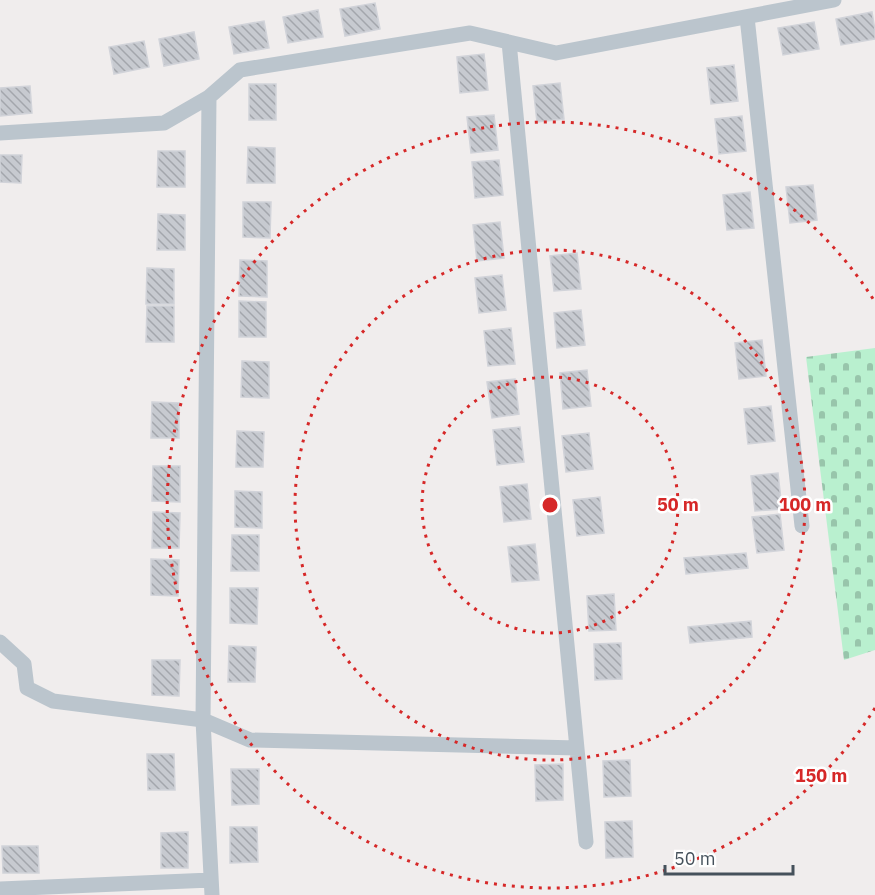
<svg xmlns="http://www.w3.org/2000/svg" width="875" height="895" font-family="'IBM Plex Sans',sans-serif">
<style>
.cemetery{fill:url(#cemetery-stones)}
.building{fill:url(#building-back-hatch);stroke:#d1d3d9;stroke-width:1.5}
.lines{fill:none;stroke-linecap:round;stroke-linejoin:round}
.street{stroke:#bbc5cd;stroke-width:15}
.ring{fill:none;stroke:#d62828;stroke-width:3;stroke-dasharray:3 6}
.centre{fill:#d62828;stroke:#fff;stroke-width:3}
.ring-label{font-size:18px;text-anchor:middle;font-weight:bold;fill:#d62828;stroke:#fff;stroke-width:5;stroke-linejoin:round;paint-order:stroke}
</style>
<defs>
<pattern id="cemetery-stones" width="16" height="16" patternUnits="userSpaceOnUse" patternTransform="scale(1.5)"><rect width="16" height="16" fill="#b9f0cf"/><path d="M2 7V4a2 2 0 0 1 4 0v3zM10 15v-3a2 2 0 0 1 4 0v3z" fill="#98c5ab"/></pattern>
<pattern id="building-back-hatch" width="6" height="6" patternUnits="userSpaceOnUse" patternTransform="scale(1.5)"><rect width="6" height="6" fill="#c7cad0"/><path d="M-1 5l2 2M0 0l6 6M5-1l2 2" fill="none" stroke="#a3a6ac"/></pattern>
</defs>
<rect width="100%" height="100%" fill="#f0eded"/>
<path class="cemetery" d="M875,348v302l-31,10 -38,-303z"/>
<path class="building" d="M375,3l5,26 -35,7 -5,-27z
M318,10l5,27 -35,6 -5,-26z
M872,12l3,18v9l-34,6 -5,-26z
M264,21l5,27 -35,6 -5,-27z
M814,22l5,27 -36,6 -5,-27z
M194,32l5,27 -35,7 -5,-27z
M144,41l5,26 -35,7 -5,-27z
M484,54l4,36 -28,3 -3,-36z
M734,65l4,36 -27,3 -4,-36z
M560,83l4,36 -27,3 -4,-36z
M249,84h27v36h-27z
M30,86l2,27 -32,3v-28z
M494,115l4,35 -27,3 -4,-36z
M742,116l4,35 -27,3 -4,-35z
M248,147l27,1v35h-28z
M158,151h27v36h-28z
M0,155h22l-1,28 -21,-1z
M499,160l4,35 -28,3 -3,-36z
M813,185l4,35 -27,3 -4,-36z
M750,192l4,36 -27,2 -4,-35z
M243,202h28l-1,36 -27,-1z
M158,214l27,1v35h-28z
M500,222l4,36 -27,3 -4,-36z
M577,253l4,36 -27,2 -4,-35z
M240,260l27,1v36l-28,-1z
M147,268l27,1v35h-28z
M502,275l4,35 -27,3 -4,-35z
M239,301l27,1v35h-27z
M147,306h27v36h-28z
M581,310l4,35 -28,3 -3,-35z
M511,328l4,36 -27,2 -4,-35z
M762,340l4,36 -27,3 -4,-36z
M242,361l27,1v36l-28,-1z
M587,370l4,36 -28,3 -3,-36z
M515,379l4,35 -27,4 -5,-36z
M152,402l27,1v35h-28z
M771,406l4,35 -27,3 -4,-35z
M520,427l4,35 -27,3 -4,-35z
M237,431l27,1 -1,35h-27z
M589,433l4,36 -27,3 -4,-36z
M153,466h27v36l-28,-1z
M778,473l4,36 -27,2 -4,-35z
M527,484l4,35 -27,3 -4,-35z
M235,491l27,1v36l-27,-1z
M600,497l4,36 -27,3 -4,-36z
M153,512l27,1 -1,35h-27z
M780,514l4,36 -27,3 -5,-36z
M232,535h27v36h-28z
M535,544l4,36 -27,2 -4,-35z
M746,553l2,15 -62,6 -2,-16z
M151,559l28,1 -1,36 -27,-1z
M230,588h28l-1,36 -27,-1z
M614,594l2,36 -27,1 -2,-35z
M751,621l1,16 -62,6 -2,-16z
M621,643l1,36 -27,1 -1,-36z
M229,646l27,1 -1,35h-27z
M152,660h28l-1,36 -27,-1z
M147,754h27l1,36h-27z
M630,760l1,36 -27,1 -1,-36z
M563,764v36l-27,1 -1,-36z
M231,769h28v35l-27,1z
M632,821l1,36 -27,1 -1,-36z
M230,827h27l1,35 -28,1z
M188,832v36h-27v-35z
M2,846h36l1,27h-36z"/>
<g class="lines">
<path class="street" d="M747,17l55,509
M509,42l77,800
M209,97l-6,623 9,175
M0,133l164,-10 45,-26 31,-27 230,-37 86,20 278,-53
M0,642l24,22 3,24 26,13 150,19 47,20 327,8
M0,889l211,-9"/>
</g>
<g class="ring">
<circle cx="550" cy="505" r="128"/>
<circle cx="550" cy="505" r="255"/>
<path d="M875 708A383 383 0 1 1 875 302"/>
</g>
<circle cx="550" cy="505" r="9" class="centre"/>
<g class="ring-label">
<text x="678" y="511">50 m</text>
<text x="805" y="511">100 m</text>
<text x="821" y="782">150 m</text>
</g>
<path d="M665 865v9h128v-9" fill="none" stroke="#45515b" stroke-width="3"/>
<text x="674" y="865" font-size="18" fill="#45515b" stroke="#ffffff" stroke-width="4.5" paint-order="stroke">50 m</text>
</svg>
